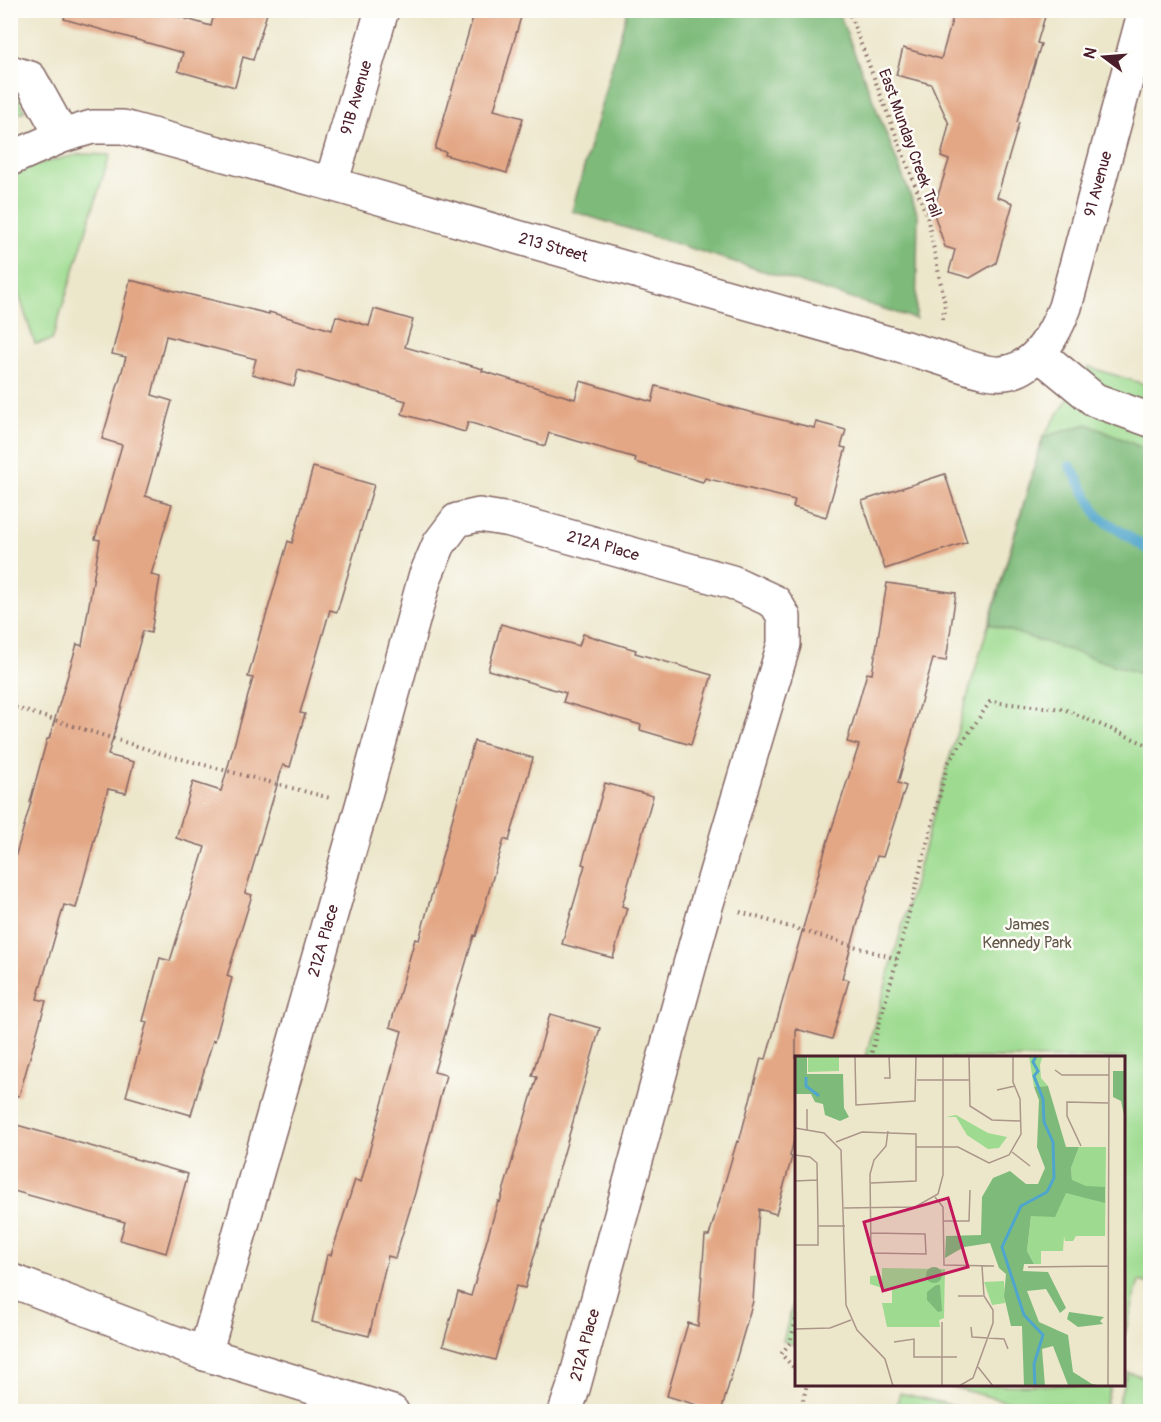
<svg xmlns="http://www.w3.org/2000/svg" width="1161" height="1422" font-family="Pangolin,sans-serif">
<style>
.green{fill:#9edb90;stroke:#747d5e;stroke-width:1.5}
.forest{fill:#7ebb7a;stroke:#646d52;stroke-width:1.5}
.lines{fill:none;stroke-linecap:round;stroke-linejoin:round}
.stream{stroke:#50a5cc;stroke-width:10}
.building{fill:#e3a785}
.minor-casing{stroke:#836563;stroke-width:36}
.path{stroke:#836563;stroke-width:4;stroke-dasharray:1.5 4.5;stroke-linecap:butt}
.minor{stroke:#fff;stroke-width:33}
.labels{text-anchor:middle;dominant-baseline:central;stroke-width:5;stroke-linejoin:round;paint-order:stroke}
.street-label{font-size:16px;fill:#4a1f2b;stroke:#fdfcf7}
.park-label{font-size:16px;fill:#635749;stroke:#fdfcf7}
.inset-river{fill:none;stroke:#50a5cc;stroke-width:3}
.inset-road{fill:none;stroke:#ab968a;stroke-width:1.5}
.view{fill:#c2185b;fill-opacity:0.15;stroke:#c2185b;stroke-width:3}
.inset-edge{fill:none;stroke:#4a1f2b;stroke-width:3}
</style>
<rect width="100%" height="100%" fill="#fdfcf7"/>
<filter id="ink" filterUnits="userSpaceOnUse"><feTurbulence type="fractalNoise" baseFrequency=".0167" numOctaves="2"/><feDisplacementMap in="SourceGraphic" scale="12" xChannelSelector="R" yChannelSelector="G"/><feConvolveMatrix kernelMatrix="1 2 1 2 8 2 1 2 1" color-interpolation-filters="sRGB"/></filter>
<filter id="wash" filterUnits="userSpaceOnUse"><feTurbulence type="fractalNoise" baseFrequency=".008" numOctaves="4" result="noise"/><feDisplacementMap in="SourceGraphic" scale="24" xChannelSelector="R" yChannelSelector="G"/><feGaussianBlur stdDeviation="1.35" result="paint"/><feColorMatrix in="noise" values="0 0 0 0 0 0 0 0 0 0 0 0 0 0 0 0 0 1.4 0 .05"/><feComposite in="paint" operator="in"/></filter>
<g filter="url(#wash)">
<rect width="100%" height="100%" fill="#ece6ca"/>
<path class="green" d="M10,91l8,5 7,15 -14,5z
M81,154l29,1 -58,185 -17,4 -24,-73 8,-3 -8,-22v-58l3,-3 -3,-7 22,-13z
M1089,367l61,19v898l-11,-3 -15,56v-279h-259l83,-295 95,-326z
M796,1293v52l-13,-4z
M1127,1372l23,6v33h-34z
M944,1385h167l-8,27 -59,-1z
M900,1393l78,18h-83z"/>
<path class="forest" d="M627,11h211l80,204 -2,104 -344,-108z
M1087,424l63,27v226l-161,-53 54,-187z"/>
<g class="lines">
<path class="stream" d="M1070,466l29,51 51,34"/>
</g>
<g id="blocks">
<path class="building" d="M66,10h89l56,16 4,-16h53l-15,50 -10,-3 -8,30 -57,-16 5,-18 -119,-34z
M475,10h48l-29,100 29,8 -16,55 -62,-18 1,-3 -11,-3z
M955,10h92l-10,33 4,1 -24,78 2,1 -22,74 16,6 -17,60 -26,15 -21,-6 6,-22 -10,-3 -12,-36 16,-51 -8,-3 8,-33 -18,-40 -35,-9 7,-27 38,11z
M130,280l139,34v-2l63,18 4,-14 33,10 5,-17 39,11 -8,27 78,22 -1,2 93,28 5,-18 72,21 4,-16 78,22 80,20 2,-6 30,8 -5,17 5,1 -20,69 -33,-10 2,-7 -90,-22 -2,4 -68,-20 1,-4 -87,-25 -4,13 -77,-24 -3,10 -63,-18 4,-13 -108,-31 -4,16 -42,-12 4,-15 -90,-23 -14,59 20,6 -27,95 27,8 -21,71 9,2 -9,56 -8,-2 -35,124 26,7 -8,31 -18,-4 -32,119 -12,-3 -27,94 9,2 -27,95 -9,-1v-220l21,-73h-1l17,-63h2l28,-95 5,2 18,-106 -5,-1 27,-94 -20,-6 24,-82 -14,-3z
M313,467l61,18 -37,127 -7,-2 -30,103 5,1 -15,53 -7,-2 -38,128 7,2 -25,81 5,2 -17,63 -2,-1 -22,75 -65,-19 21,-74 -4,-1 17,-63 10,3 35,-114 -29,-9 17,-56 28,9 32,-113 -5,-1 14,-51h1l25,-85 4,2z
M945,474l22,68 -82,27 -23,-68z
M887,583l69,10 -10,68 -13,-2 -35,124 8,3 -23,71 -6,-1 -35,122 7,2 -17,59 -36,-10v103l-6,24 2,1 -16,57 -17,-5 -6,92 -32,111h-1l-53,-16 21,-73 10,3 7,-90h4l28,-95 2,1 22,-84 5,1 62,-219 31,-95 -12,-3 20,-69 5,1z
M501,624l78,22 4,-12 53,16 -1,3 77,22 -21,70 -51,-15 1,-5 -78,-23 3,-9 -78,-23z
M474,741l59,17 -24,83 -5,-2 -28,97 -2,-1 -40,137 12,3 -31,118 -20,65 -7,-2 -19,80 -57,-14 15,-67h4l24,-75 6,2 41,-151 -12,-4 25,-88 4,1z
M605,783l48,13 -31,110 5,2 -14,50 -51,-14 23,-79 -3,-1z
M550,1014l50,14 -75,260 -9,-2 -21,74 -52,-15 15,-53 13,4 27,-95 2,1 37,-125 -5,-1z
M10,1123l178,51 -22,79 -46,-13 5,-18 -115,-32z"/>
</g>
</g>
<g filter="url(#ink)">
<use href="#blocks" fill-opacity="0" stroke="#836563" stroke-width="1.5"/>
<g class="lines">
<defs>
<g id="minor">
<path d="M10,72l20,6 32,58"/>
<path id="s1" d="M10,159l52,-23 30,-9h31l208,57 603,172c17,5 35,13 53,16 42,9 65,-32 78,-65l80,-297"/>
<path id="s2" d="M331,184l51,-174"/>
<path d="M1039,354l56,46 55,20"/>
<path d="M10,1280l195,74 187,58"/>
<path id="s3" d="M205,1354l157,-548 63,-229 14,-33 18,-24 22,-5 31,5 222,62 43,20 9,15v27l-77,259 -134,486 -8,23"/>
</g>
</defs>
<use href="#minor" class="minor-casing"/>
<path class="path" d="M848,10l79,206 18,88 -3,19
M10,706l149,47 171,45
M740,912l157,47
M870,1058l27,-99 51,-196 42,-61 74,7 86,37
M796,1320l-6,23 -9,11 15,16
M800,1412l7,-28"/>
<use href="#minor" class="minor"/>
</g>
</g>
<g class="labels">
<g class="street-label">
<text stroke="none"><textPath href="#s2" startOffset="90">91B Avenue</textPath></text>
<text transform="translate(910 143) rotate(70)">East Munday Creek Trail</text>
<text stroke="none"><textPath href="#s1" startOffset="1256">91 Avenue</textPath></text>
<text stroke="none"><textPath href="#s1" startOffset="566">213 Street</textPath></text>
<text stroke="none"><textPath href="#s3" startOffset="1024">212A Place</textPath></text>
<text stroke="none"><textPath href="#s3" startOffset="430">212A Place</textPath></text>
<text transform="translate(585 1345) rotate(-75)">212A Place</text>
</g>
<g class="park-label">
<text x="1027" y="925">James<tspan x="1027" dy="18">Kennedy Park</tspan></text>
</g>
</g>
<g transform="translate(795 1056)">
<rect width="330" height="330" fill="#ece6ca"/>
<path d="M13,0h31v15l-31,1zM234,0h19l-6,2 -2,7 1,13 7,8 -14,1zM161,59l32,18 19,4 -8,11 -11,1 -21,-14 -11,-18h-10zM284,91h27l-1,89h-29l-3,5h-8l-1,-5 -1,15h-22v13h-7l-7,-13 4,-35h24l5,-19 12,-17 -1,-12zM87,212l63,1 -1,49 -5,2 1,7h-53l-5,-24h10v-15l-10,3v-3l-12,-4v-8l11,-1 1,10zM209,225l1,22 -13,2 -8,-23z" fill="#9edb90"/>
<path d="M0,1h12v17h36l1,34 5,9 -9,4 -15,-6 -2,-11 -8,-2 -4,-8h-16zM318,15h12v49l-4,-19 -8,-4zM253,30l18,61h13l-8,21 1,12 14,6 19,1v16l-39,-10 -11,24 -24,-1 -4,35 7,13h-10l-1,7 25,1 18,36 -6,5 -14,-24 -19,2 12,31 29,13 5,37 19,12 10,2 -34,-1 -15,-39 -11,3 3,37h-21l-2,-60h-11l-7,-30 2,-22 -7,-6 -9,-25 -26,4 -19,11 1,-22 35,-1 1,-38 11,-19 17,-7 16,13h12l7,-16 -8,-21 2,-47 -5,-13zM131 219a8 8 0 1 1 16 0a8 8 0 1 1-16 0ZM141,229h4l2,26 -4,1 -11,-12v-8zM274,256l35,5 -4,4 3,3 -25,3 -11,-8z" fill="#7ebb7a"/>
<path class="inset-river" d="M11,21v9l13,10M240,330l-1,-22 9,-29 -19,-20 -22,-68 19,-41 26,-14 7,-14 -1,-36 -9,-20 -1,-23 -9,-23 4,-5 -5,-9 3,-6"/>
<path class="inset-road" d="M60,0l1,49 59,-4 1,-45M174,0l1,50 22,14 29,1M260,14l7,5h47M89,22h6l-1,-22M122,24h52M202,34l18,-4M12,53v21M0,72l29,5 17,17 5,155 11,25 28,29 8,27M41,86l26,-10 54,2v47l-45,2M286,90l-14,-30v-14l41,1M121,91h42l31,16 20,-8 12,-21 -1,-35 -7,-17v-26M217,96l18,14M0,99l15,2 7,6 1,63v19h-23M0,125l22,-1M140,141l8,10 1,58 50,1M49,152l71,-1 23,-13 5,-19v-119M148,165h26l1,-31M23,170h27M76,177l54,1 1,20 -55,-1 -1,-79 4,-14 12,-14 2,-15M233,211l80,-1M330,213v98M163,240h25M176,271l1,10 32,2 4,10M0,273l35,-1 21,-8M99,286l20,-3v18h43M183,311l15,19M147,330v-64M164,330l14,-8 20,-55v-13l-9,-14 -2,-30M313,330l1,-330"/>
<path class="view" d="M153,142l20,69 -85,24 -19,-69z"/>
<rect width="330" height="330" class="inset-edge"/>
</g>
<rect width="1161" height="1422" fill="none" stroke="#fdfcf7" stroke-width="36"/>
<g transform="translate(1104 57) rotate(286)" stroke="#fdfcf7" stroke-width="4.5" paint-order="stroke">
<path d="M0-4.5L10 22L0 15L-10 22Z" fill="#4a1f2b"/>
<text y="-9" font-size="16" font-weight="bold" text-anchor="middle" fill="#4a1f2b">N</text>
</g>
</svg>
